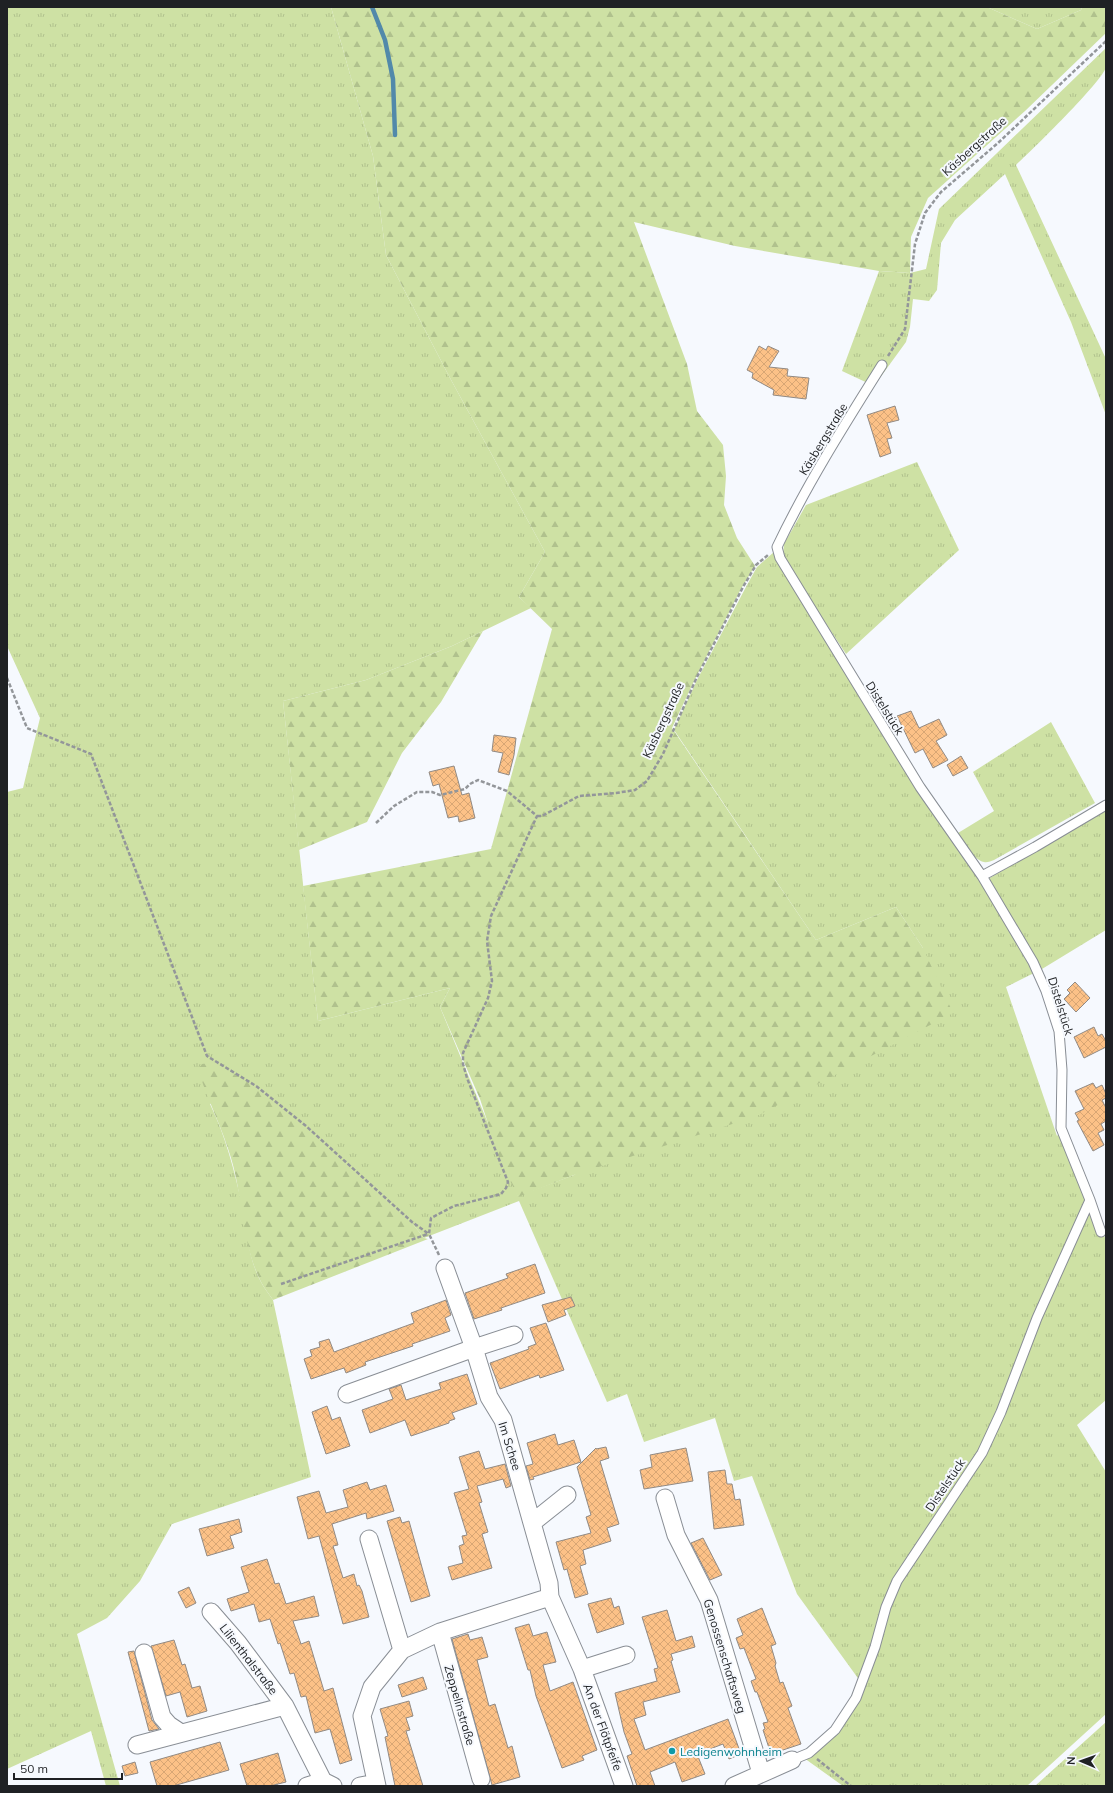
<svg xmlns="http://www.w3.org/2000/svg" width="1113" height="1793" font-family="Mulish,sans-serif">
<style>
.grass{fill:url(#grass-tufts)}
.forest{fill:url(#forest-firs)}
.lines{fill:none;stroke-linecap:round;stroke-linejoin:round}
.stream{stroke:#5289aa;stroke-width:4.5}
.building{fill:url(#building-cross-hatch);stroke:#918a84}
.lane-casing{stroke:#898e95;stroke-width:11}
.street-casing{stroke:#898e95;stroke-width:19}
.path{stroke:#93969a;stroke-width:2.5;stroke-dasharray:4 2;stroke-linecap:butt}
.lane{stroke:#fff;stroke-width:9}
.street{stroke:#fff;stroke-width:17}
.culture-dot{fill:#0f9aa8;stroke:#f6f9fe;stroke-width:1.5}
.labels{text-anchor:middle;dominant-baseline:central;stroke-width:4;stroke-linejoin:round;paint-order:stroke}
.street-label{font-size:12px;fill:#1f2124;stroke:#f6f9fe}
.culture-label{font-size:12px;fill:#0d838f;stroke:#f6f9fe;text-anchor:start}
</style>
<defs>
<pattern id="grass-tufts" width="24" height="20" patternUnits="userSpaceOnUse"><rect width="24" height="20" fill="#cee1a4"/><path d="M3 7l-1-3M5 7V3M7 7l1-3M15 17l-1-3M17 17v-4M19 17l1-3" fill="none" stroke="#b0c18d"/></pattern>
<pattern id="forest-firs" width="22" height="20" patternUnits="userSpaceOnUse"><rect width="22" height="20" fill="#cee1a4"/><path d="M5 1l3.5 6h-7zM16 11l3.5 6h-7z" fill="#b0c18d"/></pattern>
<pattern id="building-cross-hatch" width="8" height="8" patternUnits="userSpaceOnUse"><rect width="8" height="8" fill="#fcc187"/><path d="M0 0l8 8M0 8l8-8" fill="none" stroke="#d8a674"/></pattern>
</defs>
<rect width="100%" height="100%" fill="#f6f9fe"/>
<path class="grass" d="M7,7h324l42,149 13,99 64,123 95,174 -26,45 12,11 -79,38 -86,34 -83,21 35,320 132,-33 -10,19 78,189 56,-21 349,-227 -27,-41 -80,33 -142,-210 23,-50 50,-95 10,-18 17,-15 39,69 167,259 54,93 -28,14 51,149 3,-4 26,67 -106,253 -84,128 -36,101 -63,-87 -45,-118 -18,5 -19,-63 -71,24 -17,-48 -20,8 -88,-201 -95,37 -12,-15 -82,-73 -75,-64 -45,18c16,33 24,66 32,101 5,26 6,53 19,77 3,6 8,12 12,18l38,177 -139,47 -32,57 -33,37 -30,16 43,152h-14l-15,-55 -84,38v-977l16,-4 17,-70 -33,-72z
M987,7h95l-1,3 -44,19z
M1106,48c0,6 1,13 0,19 -3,14 -75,84 -90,98l90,194v56l-35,-93 -66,-148 -50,46 -14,23 -4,47 -8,11 -16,-2 -3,28 -4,15 -32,44 -32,-15 37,-100 31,2 16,-4 13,-60z
M917,462l42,88 -113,104 -45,-68 -18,-31 1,-11 22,-39z
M1051,722l44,81 -101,57c-3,1 -7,3 -10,2 -11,-2 -20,-21 -26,-29l36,-22 -21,-39z
M1106,809v121l-64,39 -54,-90z
M1090,1203l16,37v160l-29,25 29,47v242l-79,72h-184l-39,-28 8,-5 45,-55 42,-118 84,-127z
M1106,1722v64h-71z"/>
<path class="forest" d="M331,7h656l50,22 44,-19 1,-3h24v26l-81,78 -97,87 -17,39 -1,36 -31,-2 -144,-25 -101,-24 53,142 10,47 26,34 3,31 -2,29 13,33 18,28 -13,21 -47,92 -23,49 144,212 80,-33 27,41 30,65 -196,103 -183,59 -56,22 -18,-37 -20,-61 -40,-92 10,-19 -132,33 -15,-135 188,-37 61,-220 -33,-32 26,-45 -95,-174 -64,-123 -13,-99z
M483,631l-42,71 -39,51 -35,69 -68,28 -16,-149 83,-21 86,-34z
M215,1062l40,24 49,40 108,97 12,15 4,1 -155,61c-4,-6 -9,-12 -12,-18 -19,-37 -18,-85 -30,-124 -9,-31 -24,-59 -33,-89l4,-5z"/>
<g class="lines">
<path class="stream" d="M372,7l13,33 8,39 2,56"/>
</g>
<path class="building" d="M759,346l7,4 2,-4 11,5 -10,16 19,2 -1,7 22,2 -3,21 -33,-4 1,-5 -22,-12 1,-5 -6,-3z
M895,406l4,14 -12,3 5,15 -5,1 4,14 -11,4 -13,-42z
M911,711l8,17 20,-9 8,16 -11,6 12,19 -15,8 -10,-19 -8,4 -18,-37z
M494,735l22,3 -2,17 -5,20 -11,-3 5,-19 -11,-2z
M961,756l7,12 -15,8 -6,-11z
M454,766l8,29 7,-2 6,25 -16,4 -1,-6 -10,2 -9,-34 -6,2 -4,-14z
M1075,982l15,16 -14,14 -12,-13 6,-6 -3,-3z
M1094,1027l4,9 4,-2 4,7v6l-22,11 -10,-21z
M1093,1083l3,5 6,-3 4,9v4l-4,2 4,8v13l-5,3 3,6 -6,3 6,12 -11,6 -16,-30 2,-1 -4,-7 9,-4 -9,-18z
M535,1264l10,29 -44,15 1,2 -28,9 -9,-26 43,-15 -2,-4z
M571,1297l4,9 -11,4 2,5 -18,7 -6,-17z
M446,1300l5,15 -6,3 5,13 -38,13 1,2 -48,16 1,3 -20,8 -2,-5 -33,11 -7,-20 8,-3 -2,-6 10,-3 -1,-5 10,-3 5,13 80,-29 -3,-10z
M546,1323l18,47 -24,8 -1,-3 -39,14 -10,-26 39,-14 -1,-2 8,-3 -6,-16z
M467,1374l10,30 -25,9 3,6 -6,2v2l-38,13 -6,-16 -35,13 -8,-23 31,-11 -4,-10 12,-4 5,15 35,-11 -2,-6z
M327,1406l5,14 8,-3 10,29 -24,8 -14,-42z
M555,1434l3,11 16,-5 7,22 -48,15 1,2 -4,1 -4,-14 7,-2 -6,-21z
M606,1447l3,11 -9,3 19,63 -12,4 4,13 -28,9 3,14 -6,2 8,28 -13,4 -8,-29 -3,1 -8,-28 35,-9 -5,-16 5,-2 -14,-48 19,-19v1z
M686,1448l7,33 -49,8 -4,-19 12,-3 -2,-12z
M479,1451l6,18 20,-5 6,22 -5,2 -3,-9 -26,7 5,16 -3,1 9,29 -6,2 10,34 -40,12 -4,-13 15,-4 -4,-17 5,-2 -2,-8 5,-1 -13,-42 15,-4 -10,-32z
M725,1470l2,14h5l3,16 5,-1 4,26 -30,4 -6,-57z
M367,1482l3,8 16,-5 8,26 -27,8 -1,-6 -34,11 6,21 -5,1 10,32 11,-4 3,12 2,-1 3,6 7,26 -26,7 -24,-88 -11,3 -11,-42 22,-6 7,22 22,-6 -5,-17z
M400,1517l2,6 7,-2 21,75 -19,6 -24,-81z
M239,1519l3,13 -12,4 4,12 -27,8 -8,-27z
M703,1538l19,37 -12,5 -19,-37z
M267,1559l8,25 4,-1 7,21 28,-8 5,20 -26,5 8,23 8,-3 15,50 9,-3 19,72 -12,4 -10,-35 -15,4 -9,-37 -5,1 -7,-24 -4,1 -10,-31 -2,1 -8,-25 -11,3 -5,-18 -23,7 -4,-12 22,-7 -8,-25z
M189,1587l7,16 -10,5 -8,-16z
M611,1598l3,10 5,-2 5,18 -27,9 -9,-29z
M762,1608l14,36 -5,2 5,17 -1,3 5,17 3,-1 9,24 -4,2 13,36 -30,10 -8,-24 2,-1 -2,-6 5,-1 -11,-30h-2l-4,-11 5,-2 -12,-31 -4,1 -4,-11 7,-3 -6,-16z
M667,1610l9,31 16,-5 3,11 -24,7 2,6 -2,1 9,31 -37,10 3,13 -12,4 11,31 83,-31 13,35 -12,5 -6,-15 -26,10 8,20 -23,8 -7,-20 -25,10 5,14h-18l-10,-30 5,-2 -8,-22 -9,-39 42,-12 -3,-12 4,-1 -16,-51z
M529,1624l4,12 14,-4 9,30 -13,3 7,26 23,-9 24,68 -15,6 2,4 -22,8 -26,-72 -6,-26h-2l-13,-42z
M468,1634l2,6 12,-3 6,20 -11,3 12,46 6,-2 13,44 4,-2 8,31 -28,8 -40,-146z
M174,1640l8,25 3,-1 7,24 8,-2 7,25 -20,6 -7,-25 -14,4 -15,-50z
M134,1651l18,69 7,9 -10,2 -21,-79z
M423,1677l4,12 -25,8 -4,-12z
M409,1701l4,15 -7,2 4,12 -4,1 17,55h-28l-10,-49 3,-1 -8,-27z
M220,1742l9,28 -56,16h-16l-7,-24z
M278,1753l8,29 -16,4h-23l-7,-22z
M135,1762l3,11 -13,3 -3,-10z"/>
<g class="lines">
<defs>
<path id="lane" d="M882,365c-37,59 -75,119 -105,182l3,11 140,229 62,89 51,86 13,29 13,40 3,39 -1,58 29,72 11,32
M982,876l53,-29 71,-42
M792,1760l17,-7 26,-23 21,-32 19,-51 11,-40 11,-26 85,-128 19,-41 36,-94 53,-118"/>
<path id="street" d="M445,1268l29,80 15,49 14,23 29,103
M347,1394l127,-46 40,-13
M567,1495l-35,28 17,60 1,14 32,72 42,117
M665,1498l11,37 33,65 52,173
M369,1539l33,111
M211,1612l27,31 47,63 38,75 10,5
M440,1632l41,147
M144,1653l18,64 7,8 12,8
M582,1669l44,-14
M137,1745l148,-39
M307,1786l16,-5
M360,1786l16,-3
M377,1786l-15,-70 10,-29 30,-37 38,-18 110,-35
M734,1786l58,-26"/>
</defs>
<use href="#lane" class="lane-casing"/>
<use href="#street" class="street-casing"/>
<path class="path" d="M888,356l17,-27 10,-85 10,-31 16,-21 57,-49 108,-102
M7,678l20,50 64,26 116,302 49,30 50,40 106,96 17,12
M537,816h5l37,-20 37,-3 19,-3 12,-9 16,-27 33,-75 47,-92 13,-22 12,-10
M376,823l18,-17 23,-14h15l8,3 25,-6 5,-5 8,-4 29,11 30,25
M439,1255l-10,-21 2,-16 23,-12 47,-12 5,-6 2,-6 -41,-104 -4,-14v-11l25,-55 4,-17 -5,-40 4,-25 46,-100
M281,1284l147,-50
M817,1759l34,27
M276,1784l1,2"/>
<use href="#lane" class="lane"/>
<use href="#street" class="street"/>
</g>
<circle class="culture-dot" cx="672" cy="1751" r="4"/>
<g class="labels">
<g class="street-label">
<text transform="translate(974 146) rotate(-42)">Käsbergstraße</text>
<text transform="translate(823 439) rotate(-59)">Käsbergstraße</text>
<text transform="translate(885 708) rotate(58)">Distelstück</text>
<text transform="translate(663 720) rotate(-65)">Käsbergstraße</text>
<text transform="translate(1061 1006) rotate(73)">Distelstück</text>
<text transform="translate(510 1446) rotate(73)">Im Schee</text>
<text transform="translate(945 1485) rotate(-56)">Distelstück</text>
<text transform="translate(725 1656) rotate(73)">Genossenschaftsweg</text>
<text transform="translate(249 1659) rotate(52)">Lilienthalstraße</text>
<text transform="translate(460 1705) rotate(74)">Zeppelinstraße</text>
<text transform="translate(603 1727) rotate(70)">An der Flötpfeife</text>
</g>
<g class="culture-label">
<text x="680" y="1751">Ledigenwohnheim</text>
</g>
</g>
<rect width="1113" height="1793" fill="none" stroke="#1f2124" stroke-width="16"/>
<g transform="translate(1081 1761) rotate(272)" stroke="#f6f9fe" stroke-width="3" paint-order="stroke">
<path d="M0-3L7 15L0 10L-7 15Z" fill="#1f2124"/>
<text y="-6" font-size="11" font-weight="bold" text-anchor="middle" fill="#1f2124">N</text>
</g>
<path d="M14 1773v6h108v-6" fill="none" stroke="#1f2124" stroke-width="2"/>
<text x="20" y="1773" font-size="12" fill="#1f2124" stroke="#f6f9fe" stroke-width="3" paint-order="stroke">50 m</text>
</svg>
